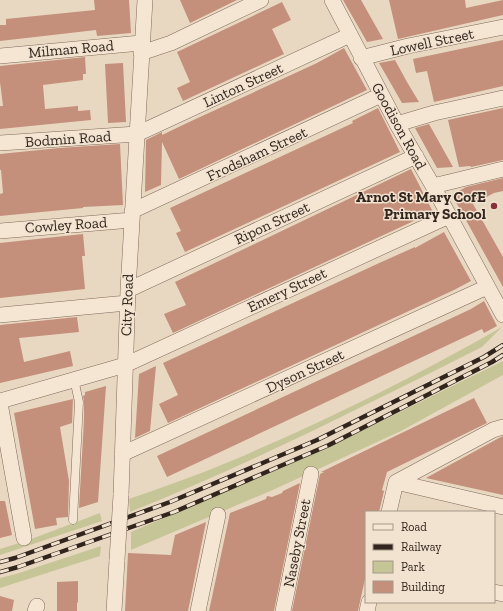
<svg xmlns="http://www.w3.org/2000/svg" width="503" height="611" font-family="'Zilla Slab',serif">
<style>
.green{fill:#c6c597}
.building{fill:#c48f7b}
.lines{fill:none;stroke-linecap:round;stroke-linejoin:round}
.lane-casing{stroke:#816a5b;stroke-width:9}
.street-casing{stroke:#816a5b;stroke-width:16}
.lane{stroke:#f5e6d4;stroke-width:8}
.street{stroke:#f5e6d4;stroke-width:15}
.rail-casing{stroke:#32251d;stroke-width:4.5}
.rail{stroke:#f1e3d0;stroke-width:3;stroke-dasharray:9;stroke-linecap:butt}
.street-bridge-casing{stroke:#816a5b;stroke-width:16;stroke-linecap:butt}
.street-bridge{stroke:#f5e6d4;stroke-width:15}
.poi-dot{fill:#8a303d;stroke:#f1e3d0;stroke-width:1.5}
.labels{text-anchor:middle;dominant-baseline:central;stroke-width:3;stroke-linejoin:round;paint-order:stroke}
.street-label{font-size:15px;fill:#32251d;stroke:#f1e3d0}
.poi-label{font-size:15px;font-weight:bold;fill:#32251d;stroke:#f1e3d0;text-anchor:end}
</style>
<rect width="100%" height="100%" fill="#e9d8c1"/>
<path class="green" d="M502,327l-20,20c-116,58 -232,117 -352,165l-1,-13c34,-12 69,-24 102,-38 92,-39 184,-84 271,-134z
M503,361v14l-102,56 -126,58 -144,61v-18l194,-83z
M100,513l2,8 -102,34v-6l26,-8z
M101,546l-1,10 -100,32v-10l16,-4z"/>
<path class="building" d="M94,0h35l2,33 -34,3 -1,-6 -96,11v-16h6v-6l89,-9z
M180,0h57l-47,23z
M343,0h18l22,39 -16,3z
M389,0h76l1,8 37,-8v15l-105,24z
M282,2l9,18 -19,9 12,25 -101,47 -6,-13 13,-6 -13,-30z
M503,40v46l-69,16 -7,-31 -11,2 -3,-14z
M344,48l23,42 -188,89 -17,-37 -1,43 -16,7 1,-52 16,-8v3l25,-12 130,-60z
M85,57l1,17h-3v6l-40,5 2,24 33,-3v5l12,-1 1,10 -91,9v-23h3l-3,-24v-16z
M395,60l12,22 12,20 -17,1 -23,-40z
M123,63l3,59 -18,1 -3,-59z
M378,108l22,44 -215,100 -9,-19 5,-2 -11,-23 183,-85 -1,-2z
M503,108v52l-32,7 -1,-1 -11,1 -11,-47z
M429,124l24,43 -16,1 -22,-40z
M120,144l3,61 -40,2v1l-83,8v-22l3,-1 -2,-23h-1v-16l59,-6z
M411,169l22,43 -260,121 -9,-19 22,-9 -11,-23z
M503,178v13l-9,2 -21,11 30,53v30l-51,-92 14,-8z
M444,232l27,49 -17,9 -286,133 -9,-19 19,-9 -15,-32 214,-99 38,-17v1z
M83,234l2,22h-3l3,33 -85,9v-55z
M484,301l13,25 -13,7 -2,-4 -315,148 -10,-21 314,-147z
M77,317l2,15 -60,6 5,24 46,-11 3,15 -73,17v-58z
M156,366l-6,65 -15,7 4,-64z
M106,386l-8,116 -19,6 5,-88v-18l-1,-6 2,-1v-3z
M474,398l13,25 -100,49 -5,18 2,1 -5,21h-13v62l-8,37h-66l28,-137 4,-2h-3z
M73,399l-1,24 -12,4 9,54 -1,36 -12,1 1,7 -22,4 -21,-116z
M503,436v59l-77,-17 73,-40z
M300,483l-26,128h-65l21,-98 36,-14 1,-3 5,1 10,-4 1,-2z
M0,501h5l7,34 -12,3z
M206,522l-18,89h-63l3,-58 43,2 4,-20z
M78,581v21l-1,1v8h-20v-29z
M0,596l14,4 -2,11h-12z"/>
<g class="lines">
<defs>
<path id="lane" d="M73,520l6,-118 -5,-23"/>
<path id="street" d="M332,0l66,126 35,60 70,129
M141,53l30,-10 90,-43
M0,56l141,-13
M361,58l47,-12 95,-19
M397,124l37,-11 69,-15
M0,143l137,-9 213,-99
M433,186l70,-17
M132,211l249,-116
M0,231l132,-11
M128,290l288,-134
M0,315l127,-12
M0,401l125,-36 324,-149
M0,403l24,135
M122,454l365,-167
M396,482l97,-52 10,-3
M396,482l107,25
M121,495l7,-205 17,-290
M389,512l7,-30
M494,592l9,2
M35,611l2,-5
M114,611l3,-51
M198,611l20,-96
M283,611l28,-137
M367,611l2,-9"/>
</defs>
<use href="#lane" class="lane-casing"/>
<use href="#street" class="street-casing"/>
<use href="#lane" class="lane"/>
<use href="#street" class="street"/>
<defs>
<path id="rail" d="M0,562l15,-4 155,-56 147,-62 167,-83 19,-12
M0,572l18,-5 156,-55 155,-67 163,-83 11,-7"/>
</defs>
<use href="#rail" class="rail-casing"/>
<use href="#rail" class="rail"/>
<defs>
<path id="street-bridge" d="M117,560l4,-65"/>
</defs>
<use href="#street-bridge" class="street-bridge-casing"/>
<use href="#street-bridge" class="street-bridge"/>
</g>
<circle class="poi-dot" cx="494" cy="206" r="4"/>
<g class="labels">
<g class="street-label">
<text transform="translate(432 42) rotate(-12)">Lowell Street</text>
<text transform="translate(71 49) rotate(-5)">Milman Road</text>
<text transform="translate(243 85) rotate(-25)">Linton Street</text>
<text transform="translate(399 126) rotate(61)">Goodison Road</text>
<text transform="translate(68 139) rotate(-4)">Bodmin Road</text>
<text transform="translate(257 154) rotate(-25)">Frodsham Street</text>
<text transform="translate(272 223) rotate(-25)">Ripon Street</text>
<text transform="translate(66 225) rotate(-4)">Cowley Road</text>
<text transform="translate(287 290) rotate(-25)">Emery Street</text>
<text transform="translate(127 305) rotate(-88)">City Road</text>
<text transform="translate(305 371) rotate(-25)">Dyson Street</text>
<text transform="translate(297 543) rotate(-79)">Naseby Street</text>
</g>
<g class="poi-label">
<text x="486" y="197">Arnot St Mary CofE<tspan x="486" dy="17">Primary School</tspan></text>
</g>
</g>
<rect x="365" y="511" width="130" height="92" fill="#f1e3d0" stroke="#a59788"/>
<rect x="373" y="524" width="20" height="6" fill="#f5e6d4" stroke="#a59788"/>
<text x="401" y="531" font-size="12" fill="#32251d">Road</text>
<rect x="373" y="544" width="20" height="6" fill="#32251d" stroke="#a59788"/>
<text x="401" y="551" font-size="12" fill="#32251d">Railway</text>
<rect x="373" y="561" width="20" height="12" fill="#c6c597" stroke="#a59788"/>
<text x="401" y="571" font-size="12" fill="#32251d">Park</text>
<rect x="373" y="581" width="20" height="12" fill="#c48f7b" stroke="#a59788"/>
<text x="401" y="591" font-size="12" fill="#32251d">Building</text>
</svg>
